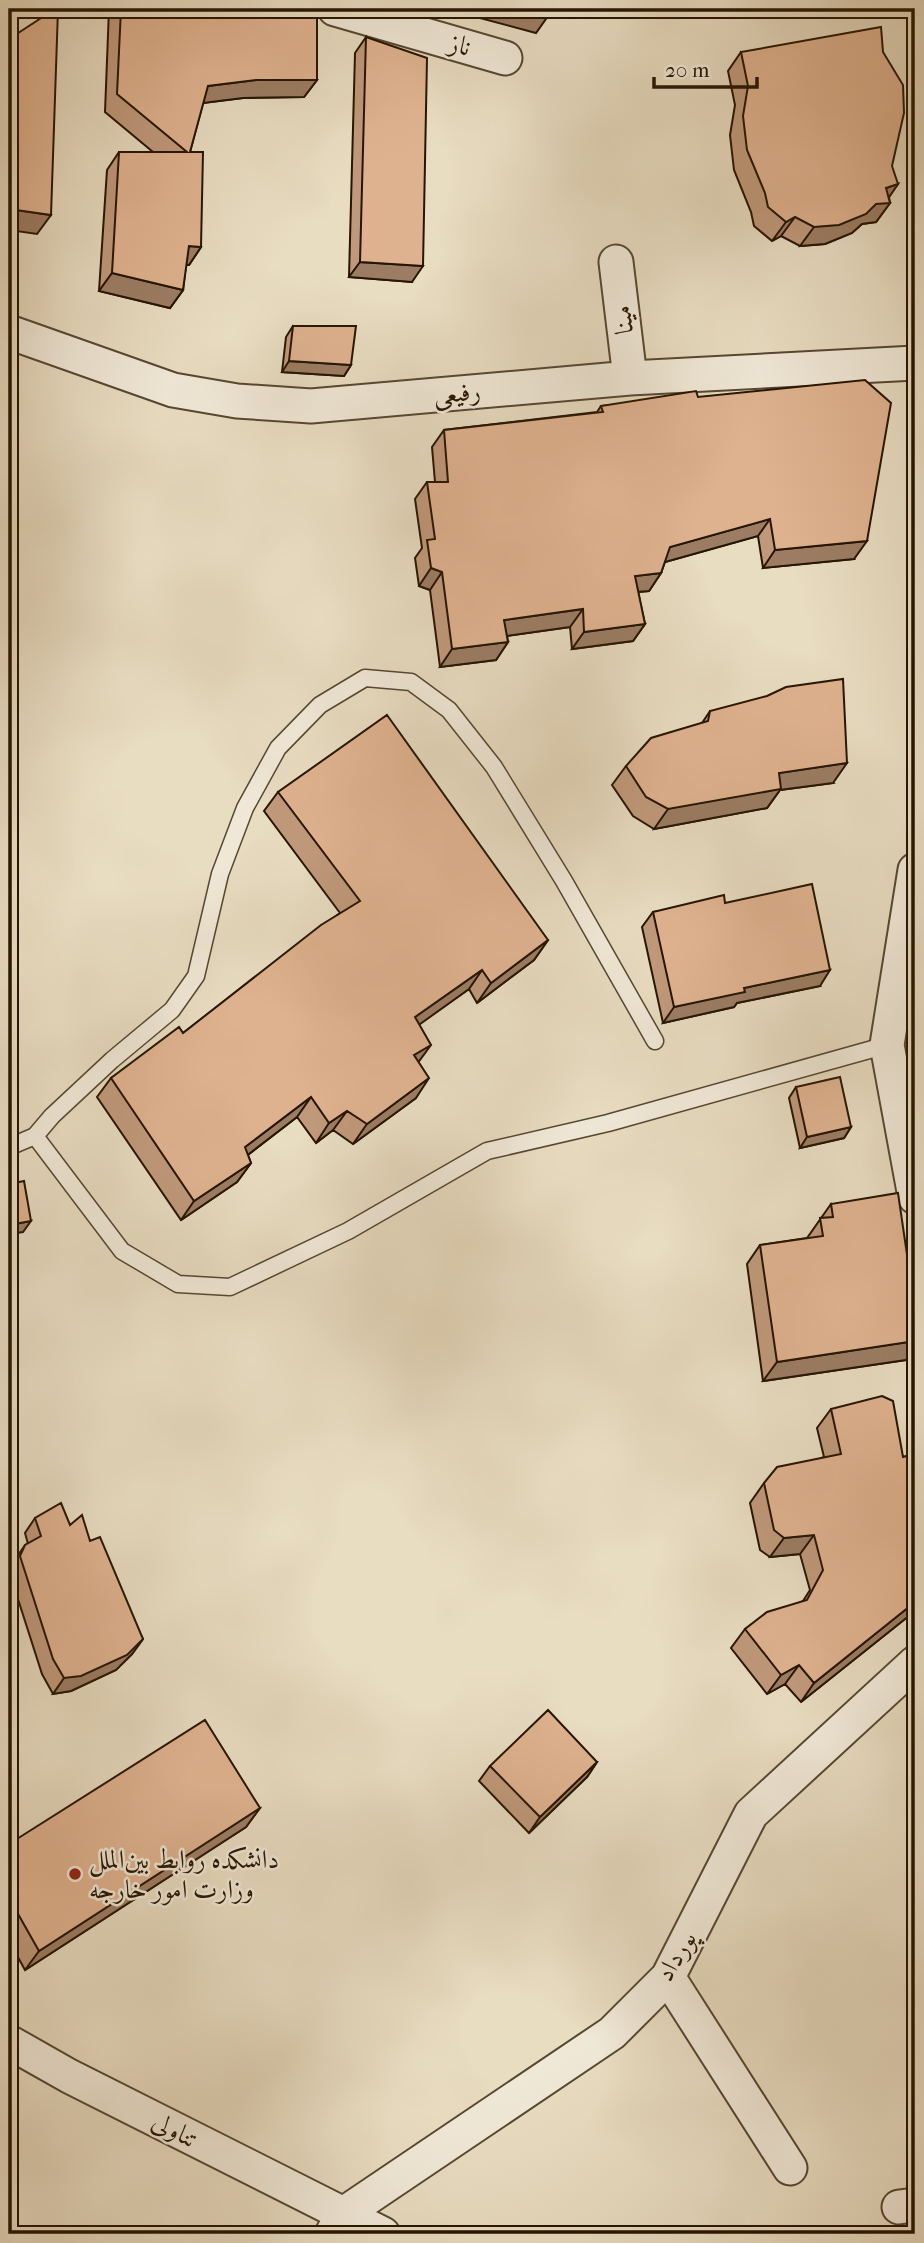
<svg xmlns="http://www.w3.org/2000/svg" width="924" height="2243" font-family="'IM FELL French Canon',Amiri,serif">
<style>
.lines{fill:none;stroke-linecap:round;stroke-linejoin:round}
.service-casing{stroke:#564731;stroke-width:19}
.minor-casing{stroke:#564731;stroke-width:37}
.service{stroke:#f0e8d7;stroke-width:16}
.minor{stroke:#f0e8d7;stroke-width:33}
.wall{fill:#c0997b;stroke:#261501;stroke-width:2}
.shaded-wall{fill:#9c7d64;stroke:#261501;stroke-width:2}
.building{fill:#dfb28f;stroke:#261501;stroke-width:2}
.poi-dot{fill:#8f2418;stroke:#f0e8d7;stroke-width:2.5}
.labels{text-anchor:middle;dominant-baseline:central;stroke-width:5;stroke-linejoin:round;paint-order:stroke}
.street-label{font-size:26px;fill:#261501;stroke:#f0e8d7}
.poi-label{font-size:26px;fill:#261501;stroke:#f0e8d7;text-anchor:start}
</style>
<rect width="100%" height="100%" fill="#e8dcc1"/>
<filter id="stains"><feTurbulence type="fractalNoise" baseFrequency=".00286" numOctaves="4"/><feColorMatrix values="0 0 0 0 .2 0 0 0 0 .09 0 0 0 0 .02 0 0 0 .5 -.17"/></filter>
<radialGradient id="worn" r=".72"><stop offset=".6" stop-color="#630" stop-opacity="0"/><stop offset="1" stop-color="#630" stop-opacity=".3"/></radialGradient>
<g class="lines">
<defs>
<path id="service" d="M655,1041l-91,-160 -70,-114 -45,-57 -38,-28 -46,-4 -45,27 -42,43 -33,60 -25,66 -24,102 -24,34 -60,50 -60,56 -17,20 87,115 56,33 52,3 118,-56 139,-80 121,-28 279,-78
M9,1147l26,-11"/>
<path id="minor" d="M335,9l170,49
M616,262l14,116
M9,332l164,58 64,11 74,5 319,-28 285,-15
M915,870l-28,175 28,152
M668,1977l122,191
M9,2042l60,34 314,158
M899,2207l16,-2
M332,2234l10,-19 270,-182 56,-56 83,-163 164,-151"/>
</defs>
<use href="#service" class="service-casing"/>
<use href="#minor" class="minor-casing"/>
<use href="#service" class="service"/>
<use href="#minor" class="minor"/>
</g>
<path class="wall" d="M109,9h207l-5,7 6,64 -13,17 -61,1 -40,5 -13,49 11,95 -12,18h-3l-3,25 -13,18 -71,-17 8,-121 12,-18h34l-48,-40z
M366,37l46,245 -63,-5 6,-224z
M741,52l157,132 -9,13 1,6 -14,19 -14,2 -10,9 -27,11 -25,2 -19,-10 -9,5 -18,-15 -3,-14 -17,-42 -4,-35 5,-30 -7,-34z
M293,326l58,39 -7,11 -62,-4 4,-35z
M698,397l156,162 -91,9 -5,-32 -93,26 -4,11 -12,18 -11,1 7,32 -12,17 -61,8 -2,-22 -63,9 1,6 -12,18 -56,7 -10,-77 -11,-4 -4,-28 7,-10 -7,-49 12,-17h8l-3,-35 12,-17 153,-18 4,-6z
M710,711l123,72 -53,7 -13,18 -113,21 -21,-13 -21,-31 14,-19 76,-43z
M278,792l270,148 -14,20 -57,43 -8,-14 -50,35v38l-3,36 -63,46 -20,-14 -17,13 -19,-26 -49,38 3,8 -14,19 -56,38 -84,-123 14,-19 72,-45 157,-120 -76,-102z
M725,903l95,83 -83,17 -3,4 -71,16 -21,-96 11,-15z
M796,1087l55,40 -7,11 -44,10 -11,-50z
M831,1204l75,156 -143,21 -16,-117 13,-19 47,-7z
M831,1409l72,48 12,-3v157l-114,91 -16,-18 -18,10 -36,-46 14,-19 58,-28 7,-11 -10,-36 -30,3 -10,-7 -10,-47 14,-20 60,-26 -7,-29z
M35,1518l35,7 20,16 53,98 -11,15 -16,16 -45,21 -18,3 -11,-20 -33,-103 5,-10 11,-16 3,-1 -3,-11z
M597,1762l-10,15 -58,56 -50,-52 11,-15z
M260,1808l-14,19 -221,143 -16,-29v-97z"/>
<path class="shaded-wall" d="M316,9l-12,17 2,-12z
M446,9h77l25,7 -12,17z
M256,80h61l-13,17 -61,1 -48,6 13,-18z
M898,184l-13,19h5l-14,19 -14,2 -10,9 -27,11 -25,2 14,-19 72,-39z
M9,209l42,6 -14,19 -28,-4z
M795,217l-14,19 -9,5 14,-19z
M189,246l12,1 -12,18 -12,-1z
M360,262l63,4 -11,16 -63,-5z
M112,273l71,17 -13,18 -71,-17z
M289,361l62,4 -7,11 -62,-4z
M770,519l-12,17 -100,28 12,-17z
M867,541l-13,18 -91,9 12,-18z
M431,568l11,4 -12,18 -11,-4z
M661,573l-12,18 -26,2 12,-17z
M583,609l-13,18 -78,11 12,-18z
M645,624l-12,17 -61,8 12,-17z
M508,642l-12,18 -56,7 12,-18z
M847,763l-14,20 -53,7 -13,18 -113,21 14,-20 111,-36z
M548,940l-14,20 -57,43 14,-20z
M482,970l-13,19 -67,48 13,-20z
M830,970l-10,16 -83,17 -3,4 -71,16 11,-16 70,-19z
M431,1045l-14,19 -3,-9z
M429,1078l-13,20 -63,46 14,-20z
M311,1097l-14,20 -65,50 13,-20z
M347,1111l-14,19 -17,13 13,-20z
M851,1127l-7,11 -44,10 7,-11z
M251,1163l-14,19 -56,38 13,-19z
M31,1221l-8,11 -14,2v-9z
M915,1341v6l-9,13 -143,21 14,-19z
M814,1535l-14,19 -30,3 14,-19z
M915,1602v9l-114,91 13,-19z
M143,1639l-11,15 -16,16 -45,21 -18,3 11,-16z
M799,1665l-14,19 -18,10 14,-19z
M597,1762l-10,15 -58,56 11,-16z
M260,1808l-14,19 -221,143 14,-19z"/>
<path class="building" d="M55,9h3l-7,206 -42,-6v-170z
M121,9h194l-9,5 11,4v62h-61l-48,6 -18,66h13l-2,95 -12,-1 -6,44 -71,-17 7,-121h68l-70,-58z
M523,9h22l3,7z
M881,27l2,25 20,33 1,28 -12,53 6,18 -12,4 4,15 -14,1 -10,10 -27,11 -25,2 -19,-10 -9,5 -18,-15 -3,-14 -18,-43 -4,-34 5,-30 -7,-34z
M366,37l61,21 -4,208 -63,-4z
M293,326h63l-5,39 -62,-4z
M865,380l26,23 -24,138 -92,9 -5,-31 -100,28 -9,26 -26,3 10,48 -61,8 -1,-23 -79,11 4,22 -56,7 -10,-77 -11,-4 -4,-28 8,-1 -8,-57h21l-4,-52 159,-18 -2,-6 95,-15 2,6z
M843,679l4,84 -68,10 2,16 -113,20 -22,-12 -20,-31 25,-28 57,-17 2,-10 57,-15 19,-9z
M387,715l161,225 -57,43 -9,-13 -67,47 16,28 -17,10 15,23 -62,46 -20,-13 -18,12 -18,-26 -66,50 6,16 -57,38 -83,-123 68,-51 4,6 138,-108 39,-24 -82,-109z
M812,884l18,86 -86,18 1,4 -71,15 -21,-95 71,-17 1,8z
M840,1077l11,50 -44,10 -11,-50z
M24,1181l7,40 -22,4v-41z
M898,1193l17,116v32l-138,21 -17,-117 63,-9 -3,-18 13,-1 -2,-13z
M882,1396l11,5 10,56 12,-3v148l-101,81 -15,-18 -18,10 -36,-46 22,-17 40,-12 16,-30 -9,-35 -30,3 -10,-8 -10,-47 13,-16 64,-13 -10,-45z
M61,1503l9,22 12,-10 8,26 10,-4 43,102 -16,16 -46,21 -17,2 -11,-19 -33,-103 5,-11 16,-9 -6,-18z
M548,1710l49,52 -57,55 -50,-51z
M205,1720l55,88 -221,143 -30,-53v-54z
M915,2226v8h-39z"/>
<circle class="poi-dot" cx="75" cy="1874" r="7"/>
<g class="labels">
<g class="street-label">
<text transform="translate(460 45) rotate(16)">ناز</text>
<text transform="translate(623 320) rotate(-97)">مینا</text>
<text transform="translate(457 393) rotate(-5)">رفیعی</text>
<text transform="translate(676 1956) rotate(-59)">پورداد</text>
<text transform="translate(175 2130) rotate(27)">تناولی</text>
</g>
<g class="poi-label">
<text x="89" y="1859">دانشکده روابط بین‌الملل<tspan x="89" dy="30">وزارت امور خارجه</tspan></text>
</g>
</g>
<rect width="924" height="2243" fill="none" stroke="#e8dcc1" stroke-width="35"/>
<rect x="10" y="10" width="903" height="2222" fill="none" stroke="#261501" stroke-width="3.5"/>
<rect x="18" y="18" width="889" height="2208" fill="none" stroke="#261501" stroke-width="2"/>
<path d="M654 77v10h103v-10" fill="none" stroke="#261501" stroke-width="3.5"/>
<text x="665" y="77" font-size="21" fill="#261501" stroke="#f0e8d7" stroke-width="5" paint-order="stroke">20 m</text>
<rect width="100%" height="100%" filter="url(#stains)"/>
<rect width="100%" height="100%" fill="url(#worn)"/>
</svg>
